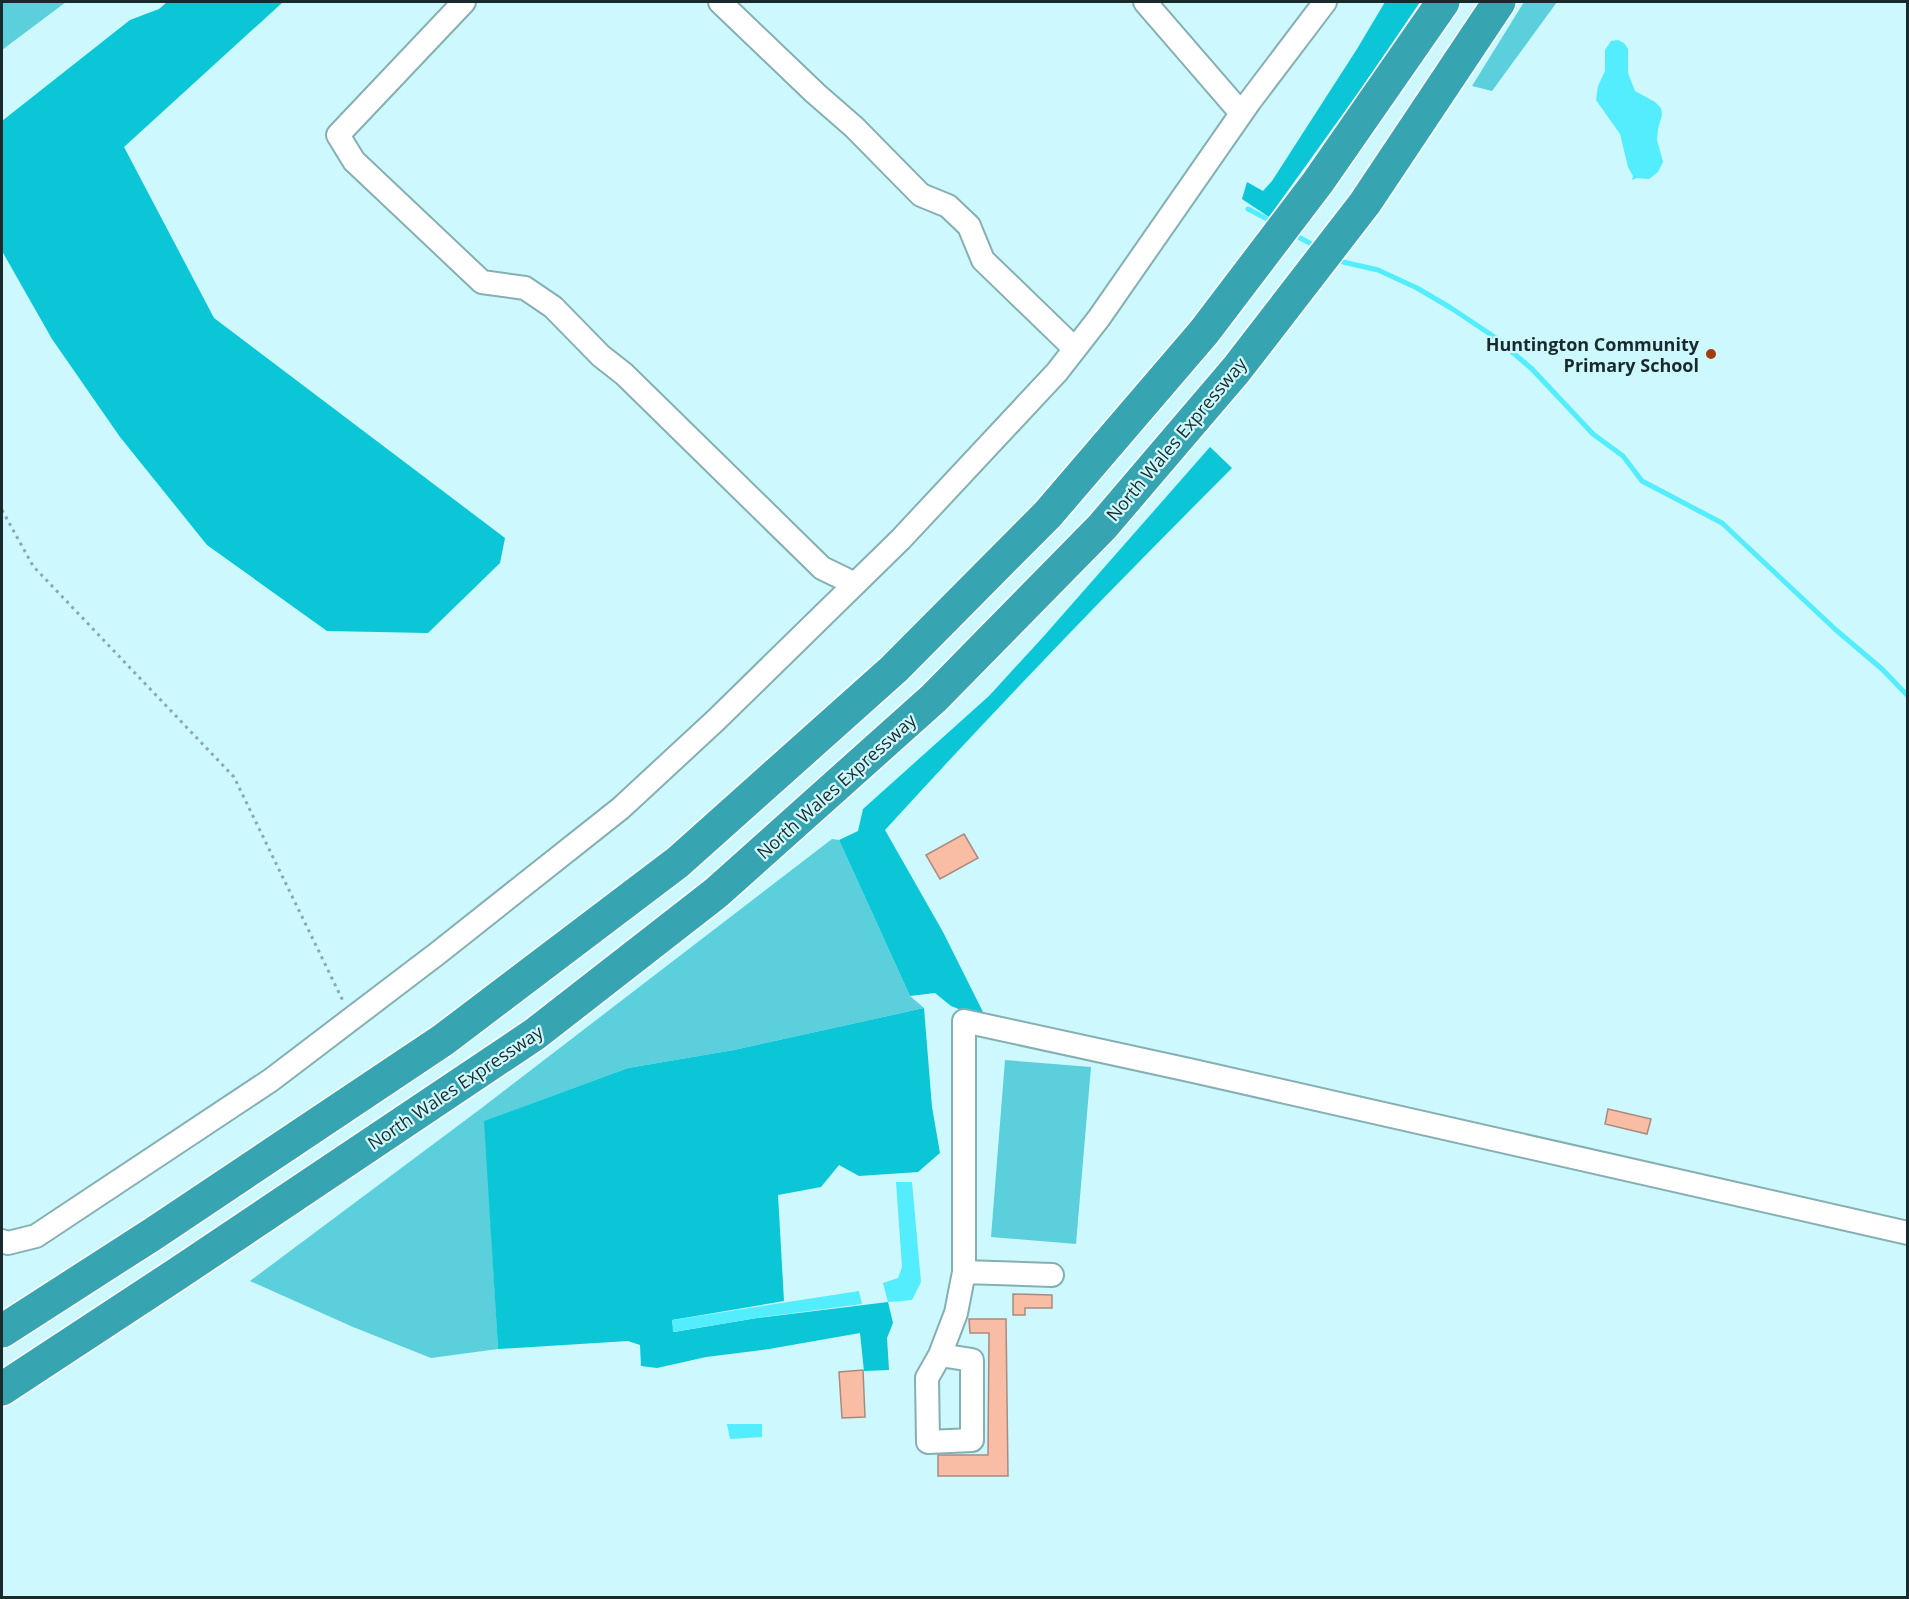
<svg xmlns="http://www.w3.org/2000/svg" width="1909" height="1599" font-family="'Open Sans',sans-serif">
<style>
.green{fill:#5ccfdc}
.forest{fill:#0ac6d6}
.water{fill:#53edfd}
.lines{fill:none;stroke-linecap:round;stroke-linejoin:round}
.stream{stroke:#53edfd;stroke-width:5}
.building{fill:#f9bda6;stroke:#ab8a7e;stroke-width:1.5}
.minor-casing{stroke:#86afb4;stroke-width:26}
.highway-casing{stroke:#fff;stroke-width:36}
.path{stroke:#89aaae;stroke-width:3;stroke-dasharray:3 4.5;stroke-linecap:butt}
.minor{stroke:#fff;stroke-width:22}
.highway{stroke:#36a5b1;stroke-width:33}
.poi-dot{fill:#a23e0a;stroke:#cdf8fd;stroke-width:2}
.labels{text-anchor:middle;dominant-baseline:central;stroke-width:4.5;stroke-linejoin:round;paint-order:stroke}
.poi-label{font-size:18px;font-weight:bold;fill:#192a2c;stroke:#cdf8fd;text-anchor:end}
.street-label{font-size:18px;fill:#192a2c;stroke:#cdf8fd}
</style>
<rect width="100%" height="100%" fill="#cdf8fd"/>
<path class="green" d="M2,2h64l-64,48z
M1524,2h33l-65,89 -20,-5z
M832,839l7,1 71,156 14,12 -190,42 -106,18 -143,53 13,228 -67,9 -78,-31 -103,-46 229,-171z
M1005,1060l86,7 -15,177 -85,-7z"/>
<path class="forest" d="M167,2h116l-159,145 90,171 291,220 -5,25 -72,70 -101,-2 -120,-86 -87,-108 -68,-98 -50,-88v-130l128,-101 29,-11z
M1385,2h35l-57,84 -94,131 -27,-18 5,-17 16,9 9,-10 85,-132z
M1210,447l22,21c-118,118 -234,238 -347,362l58,102 44,88 -36,-14 -16,-13 -25,3 -71,-156 19,-9 5,-22 126,-113 55,-60z
M924,1008l8,99 8,46 -22,19 -59,4 -20,-11 -18,22 -43,8 6,106 -112,19 2,12 83,-14 131,-16 5,21 -6,15 2,32 -25,1 -4,-38 -91,16 -63,8 -49,11 -16,-2 -1,-21 -12,-4 -130,8 -14,-228 144,-53 106,-18z"/>
<path class="water" d="M1618,40l6,3 4,6v24l7,18 20,11 6,6 1,7 -4,14 -1,11 6,22 -5,10 -9,7 -12,-1 -5,2 1,-4 -5,-9 -8,-33 -24,-34 2,-14 7,-15v-21l6,-9z
M896,1182h16l9,100 -9,18 -24,2 -5,-19 15,-5 4,-11z
M859,1291l3,13 -105,14 -84,14 -1,-12z
M727,1424h35v13l-32,2z"/>
<g class="lines">
<path class="stream" d="M1248,209l25,13
M1291,233l26,14
M1336,258l7,4 35,8 39,18 34,20 45,30 36,31 61,65 30,22 19,25 80,42 114,107 46,39 26,27"/>
</g>
<path class="building" d="M964,834l14,24 -38,21 -14,-24z
M1608,1109l43,10 -4,15 -42,-10z
M1013,1294l39,1v13h-27v7h-12z
M969,1319h37l2,157h-70v-21h50l1,-122h-19z
M863,1370l2,47 -23,1 -3,-46z"/>
<g class="lines">
<defs>
<path id="minor" d="M464,2l-126,133 16,26 128,121 43,6 28,19 48,49 23,18 198,194 33,16
M720,2l95,91 39,34 67,68 27,11 21,20 14,34 92,89
M1145,2l96,111
M2,1241l6,2 28,-7 235,-156 167,-127 183,-145 95,-88 185,-181 156,-167 42,-54 151,-217 75,-99
M964,1272l88,3
M940,1355l32,5v80l-44,2 -1,-64 13,-23 16,-42 8,-41v-251l225,49 719,163"/>
<path id="highway" d="M2,1331l151,-97 290,-194 235,-178 216,-193 154,-155 156,-182 114,-150 125,-180
M2,1389l175,-115 358,-240 181,-141 218,-195 168,-171 134,-157 129,-167 134,-201"/>
</defs>
<use href="#minor" class="minor-casing"/>
<use href="#highway" class="highway-casing"/>
<path class="path" d="M2,510l31,56 201,211 109,224"/>
<use href="#minor" class="minor"/>
<use href="#highway" class="highway"/>
</g>
<circle class="poi-dot" cx="1711" cy="354" r="6"/>
<g class="labels">
<g class="poi-label">
<text x="1699" y="344">Huntington Community<tspan x="1699" dy="21">Primary School</tspan></text>
</g>
<g class="street-label">
<text transform="translate(1176 439) rotate(-50)">North Wales Expressway</text>
<text transform="translate(836 786) rotate(-42)">North Wales Expressway</text>
<text transform="translate(455 1087) rotate(-34)">North Wales Expressway</text>
</g>
</g>
<rect width="1909" height="1599" fill="none" stroke="#192a2c" stroke-width="6"/>
</svg>
